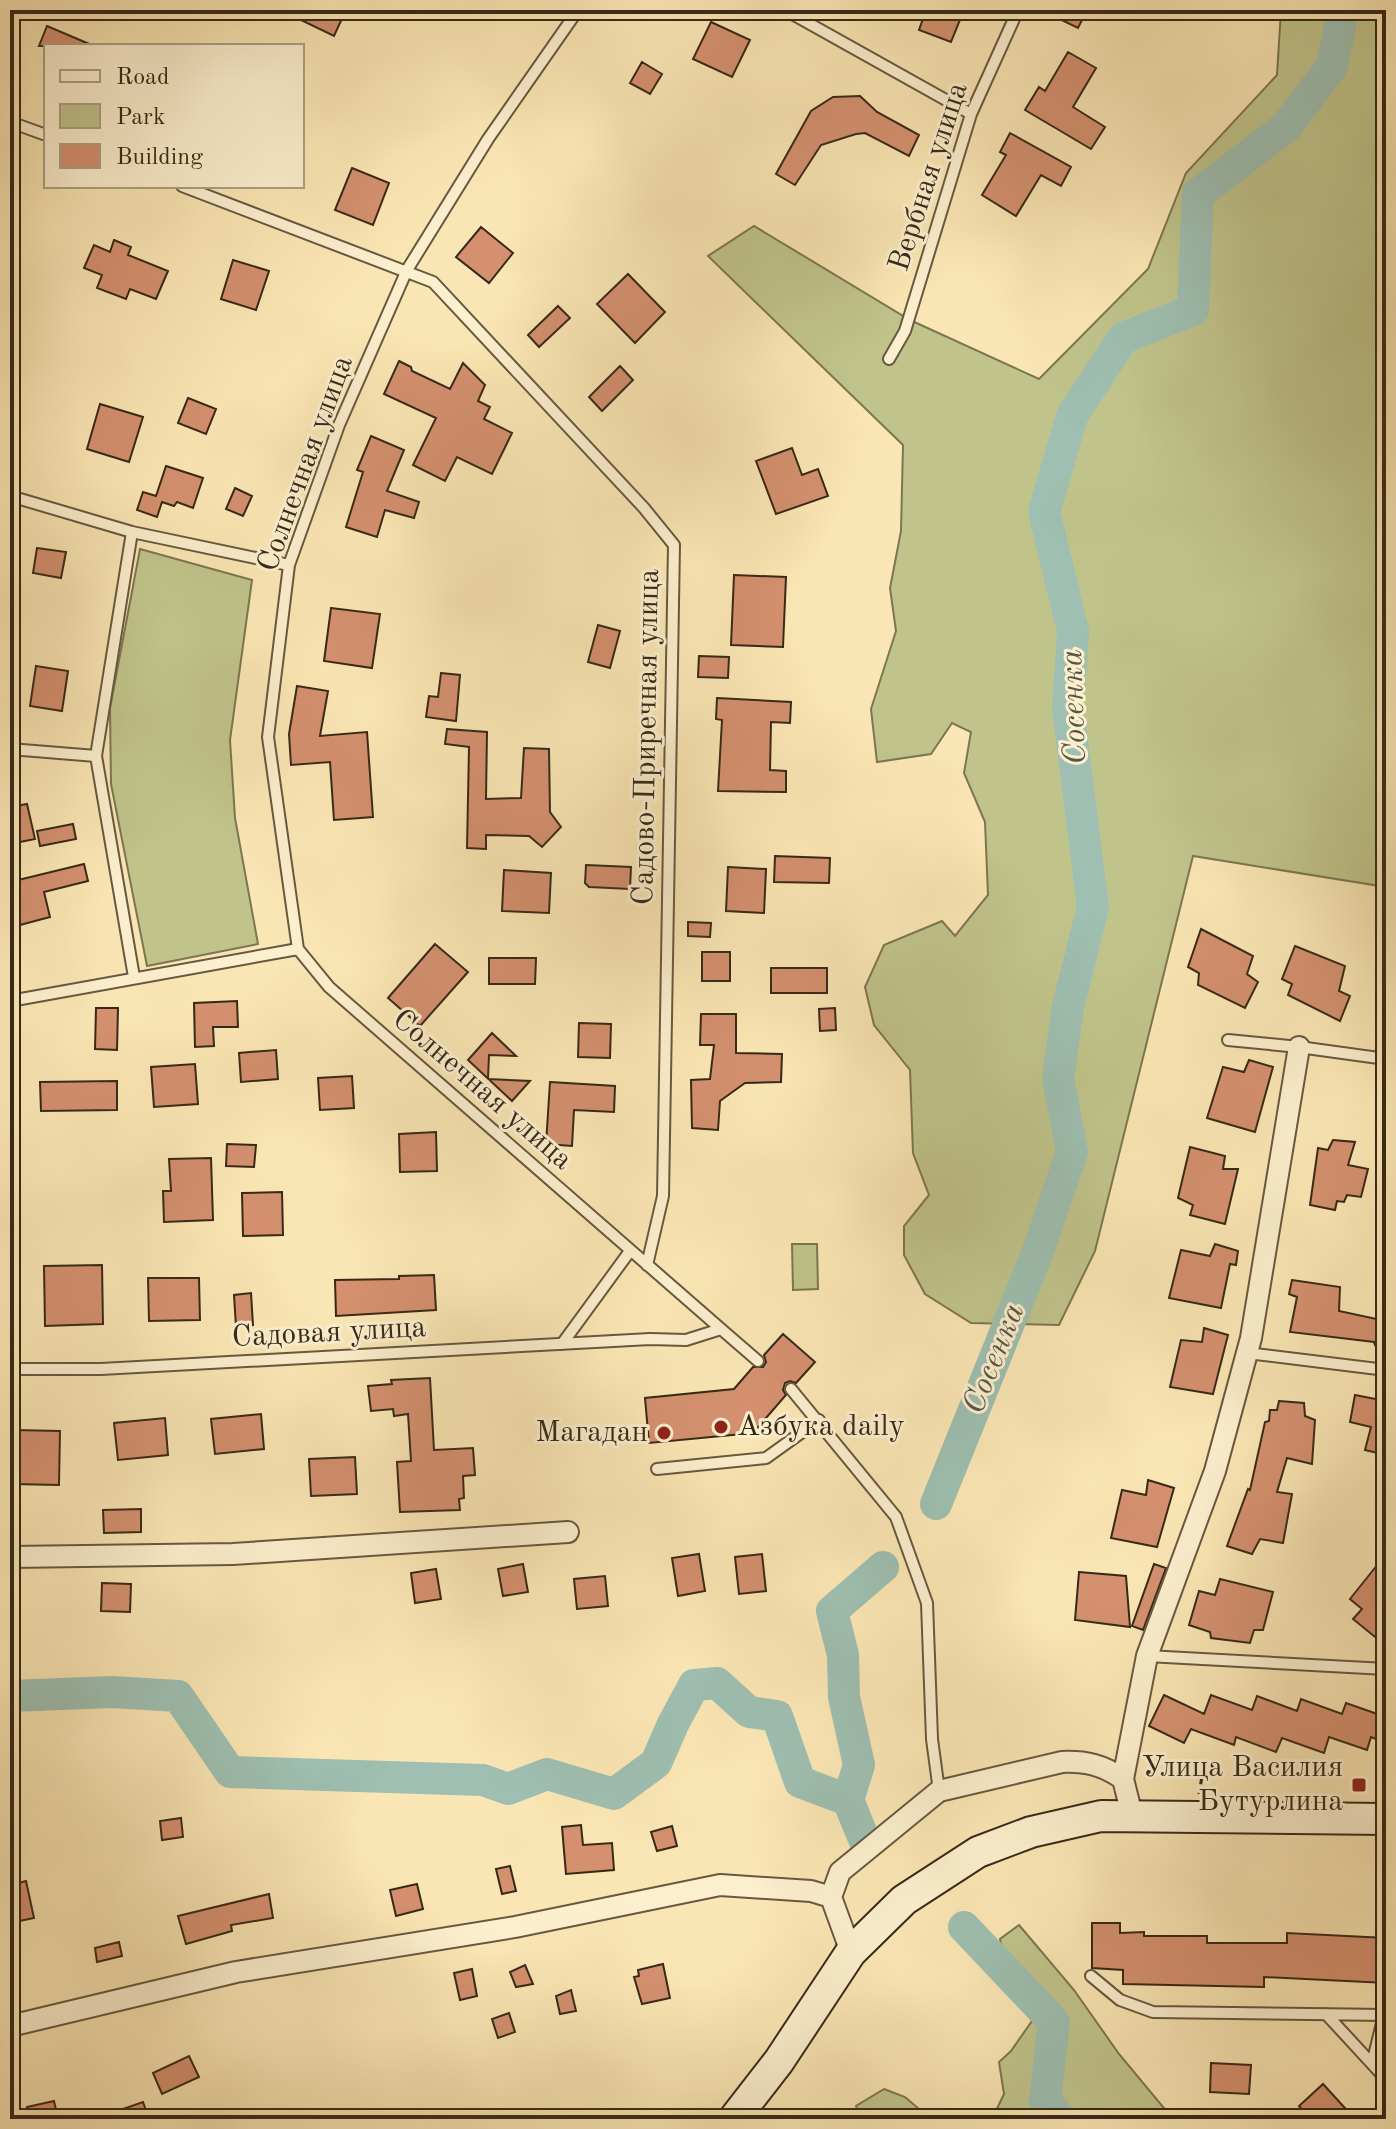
<svg xmlns="http://www.w3.org/2000/svg" width="1396" height="2129" font-family="'Old Standard TT',serif">
<style>
.green{fill:#c0c48b;stroke:#7c7652;stroke-width:2}
.lines{fill:none;stroke-linecap:round;stroke-linejoin:round}
.river{stroke:#9ebfb1;stroke-width:32}
.building{fill:#d4906f;stroke:#372918;stroke-width:2}
.lane-casing{stroke:#68583f;stroke-width:14}
.street-casing{stroke:#68583f;stroke-width:24}
.secondary-casing{stroke:#372918;stroke-width:34}
.path{stroke:#372918;stroke-width:3;stroke-dasharray:6 4;stroke-linecap:butt}
.lane{stroke:#fcefce;stroke-width:10}
.street{stroke:#fcefce;stroke-width:20}
.secondary{stroke:#fcefce;stroke-width:30}
.poi-dot{fill:#8f2418;stroke:#fcefce;stroke-width:3}
.labels{text-anchor:middle;dominant-baseline:central;stroke-width:6;stroke-linejoin:round;paint-order:stroke}
.street-label{font-size:30px;fill:#372918;stroke:#fcefce}
.poi-label{font-size:30px;fill:#372918;stroke:#fcefce;text-anchor:end}
.water-label{font-size:32px;font-style:italic;fill:#565646;stroke:#fcefce}
</style>
<rect width="100%" height="100%" fill="#fae6b4"/>
<filter id="stains"><feTurbulence type="fractalNoise" baseFrequency=".0025" numOctaves="4"/><feColorMatrix values="0 0 0 0 .2 0 0 0 0 .09 0 0 0 0 .02 0 0 0 .5 -.17"/></filter>
<radialGradient id="worn" r=".72"><stop offset=".6" stop-color="#630" stop-opacity="0"/><stop offset="1" stop-color="#630" stop-opacity=".3"/></radialGradient>
<path class="green" d="M1281,10h105v877l-193,-31 -98,395 -36,74 -88,-2 -46,-29 -21,-39v-29l25,-31 -16,-42 -3,-83 -36,-45 -9,-38 19,-42 58,-24 13,15 33,-41 -3,-73 -21,-49 7,-41 -19,-9 -21,31 -54,8 -6,-53 25,-78 -6,-43 11,-57 2,-86 -195,-189 46,-30 156,94 129,59 109,-110 38,-96 91,-98z
M140,549l112,31 -22,160 5,78 23,126 -111,22 -36,-182 -1,-76z
M792,1244h25l1,45 -25,1z
M1019,1925l55,65 45,64 54,65h-181l12,-25 -5,-32 12,-11 23,-33 -29,-45 -5,-34z
M884,2089l21,8 26,22h-70l-5,-13z"/>
<g class="lines">
<path class="river" d="M936,1504l102,-253 34,-99 -14,-74 10,-71 25,-100 -25,-198 5,-78 -29,-119 28,-96 51,-78 70,-28 5,-116 88,-67 46,-61 11,-56
M10,1696l102,-4 66,4 52,76 253,8 25,9 39,-15 67,20 42,-31 17,-39 21,-39 23,-2 32,29 28,4 23,66 48,18
M864,1839l-16,-39 11,-35 -15,-68 -1,-42 -11,-44 51,-44
M964,1927l90,95 -9,79 16,18"/>
</g>
<path class="building" d="M306,10h40l-12,26 -33,-16z
M926,10h38l-13,32 -32,-12z
M1041,10h46l-9,18z
M711,22l39,18 -18,37 -39,-18z
M47,26l47,20h-55z
M1068,52l28,16 -23,39 32,20 -14,22 -66,-39 14,-23 6,4z
M642,62l20,12 -12,20 -20,-11z
M860,96l17,16 42,23 -10,21 -44,-23 -9,1 -35,11 -26,40 -19,-11 35,-63 22,-14z
M1010,133l61,34 -10,19 -20,-11 -25,41 -34,-21 24,-40 -6,-3z
M352,168l37,15 -16,42 -38,-15z
M481,227l32,26 -24,30 -33,-26z
M114,240l17,7 -3,8 40,16 -12,28 -26,-10 -4,10 -29,-11 5,-13 -18,-7 10,-23 16,7z
M233,260l36,11 -13,39 -35,-11z
M628,274l37,38 -30,31 -38,-39z
M558,306l12,12 -31,29 -11,-12z
M399,361l12,6 1,4 38,18 13,-26 22,22 -7,16 12,6 -6,12 28,14 -20,41 -35,-17 -12,24 -32,-16 23,-47 -52,-24z
M620,366l13,14 -31,31 -13,-14z
M188,398l28,11 -10,25 -28,-11z
M100,404l43,13 -14,45 -42,-13z
M371,436l33,14 -17,41 32,11 -5,16 -29,-8 -8,27 -31,-10 17,-55 -6,-2z
M792,448l10,27 16,-6 10,27 -52,18 -20,-53z
M166,466l37,12 -10,30 -16,-6 -3,4 -12,-4 -5,15 -20,-7 6,-18 13,4z
M235,488l17,8 -9,20 -17,-7z
M37,548l29,4 -5,26 -28,-5z
M734,575l52,2 -3,70 -52,-2z
M331,608l49,6 -8,54 -48,-7z
M598,625l22,6 -10,37 -22,-6z
M699,656l30,1 -1,21 -30,-1z
M36,666l32,5 -6,40 -32,-5z
M441,673l19,2 -4,46 -30,-4 3,-21 9,1z
M297,686l31,5 -8,45 47,-4 6,85 -39,3 -4,-58 -39,3 -2,-31z
M717,698l74,4 -1,21 -19,-1 -1,48 16,1v21l-68,-1 4,-71 -6,-1z
M447,729l40,3 -1,67 35,-1 3,-50 25,1 1,63 11,15 -19,20 -13,-11 -43,-1v14l-19,-1 2,-101 -24,-3z
M27,804l8,35 -25,5v-37z
M73,824l3,15 -36,7 -3,-15z
M775,856l55,2 -1,25 -55,-1z
M84,864l4,17 -44,11 6,25 -30,8 -10,-43z
M586,865l45,2 -1,22 -41,-2 -4,-4z
M728,867l38,2 -2,44 -38,-2z
M504,870l47,3 -2,40 -47,-2z
M688,922l23,1 -1,14 -22,-1z
M1201,929l52,27 -6,18 11,8 -13,26 -47,-23 1,-12 -11,-6z
M435,944l33,28 -48,54 -32,-28z
M1295,946l50,20 -6,25 11,5 -10,25 -52,-26 4,-11 -10,-5z
M702,952h28v29h-28z
M489,958h47l-1,26h-46z
M771,968h56v25h-56z
M237,1001l1,26h-25l1,19 -19,1 -1,-44z
M96,1008h22l-1,42 -22,-1z
M835,1008l1,22 -16,1 -1,-22z
M701,1014h35v39l46,1 -1,28 -36,1 -25,18 -2,29 -26,-2 -1,-48 19,-1 4,-34h-14z
M579,1023l32,1 -1,34 -32,-1z
M492,1033l24,23 -27,-1 -1,24 42,2 -18,20 -44,-41z
M276,1050l2,29 -37,3 -2,-29z
M1249,1060l24,7 -18,65 -48,-14 16,-51 21,5z
M195,1064l3,40 -44,3 -3,-40z
M352,1076l2,32 -34,2 -2,-32z
M117,1081v29l-76,1 -1,-29z
M550,1082l65,4 -1,26 -40,-2 -2,36 -26,-2z
M436,1132l1,39 -37,1 -1,-38z
M1333,1140l22,2 -7,23 20,4 -7,28 -14,-2 -3,7 -7,-1 -2,9 -25,-5 8,-57 10,2z
M227,1144l29,1 -2,22 -28,-1z
M1190,1147l35,9 -2,13h15l-13,55 -35,-9 3,-10 -15,-7z
M211,1158l2,62 -49,2 -1,-31h8l-2,-32z
M282,1192l1,43 -40,1 -1,-43z
M1215,1244l23,7 -2,14 -6,-1 -9,44 -52,-10 12,-48 29,6z
M102,1265l1,59 -58,2 -1,-60z
M434,1275l2,35 -100,6 -1,-36 64,-1v-3z
M148,1278h51l1,42 -51,1z
M1292,1280l48,7 -1,24 47,10v21l-11,3 -1,-3 -84,-10 7,-35 -8,-3z
M251,1293l2,32 -17,2 -2,-32z
M1204,1328l24,7 -15,59 -43,-7 11,-47 21,2z
M783,1334l32,28 -19,21 -6,-2 -5,2 -2,7 3,5 -33,38 -104,10 -4,-45 89,-9 19,-22h10l3,-5 -2,-7z
M430,1378l4,72 39,-2 2,27 -12,1 1,22 -5,1 1,11 -60,2 -3,-50 14,-1 -3,-47 -14,2 -1,-7 -22,2 -3,-25 24,-2 -1,-4z
M1355,1395l31,6v54l-21,-5 6,-23 -21,-5z
M1279,1401l25,2 1,13 10,4 -3,44 -25,-6 -10,34 15,2 -9,49 -23,-4 -8,15 -25,-8 21,-57 2,1 15,-68 4,-1 1,-11h7z
M261,1414l3,35 -49,5 -4,-35z
M165,1418l3,37 -50,5 -4,-37z
M14,1430l46,1 -1,54 -46,-1z
M355,1457l2,37 -46,2 -2,-37z
M1148,1480l26,8 -17,59 -46,-9 11,-48 24,5z
M141,1509v23l-37,1 -1,-23z
M699,1554l6,37 -27,5 -6,-38z
M762,1554l4,37 -27,3 -4,-37z
M1386,1554v92l-33,-27 9,-10 -12,-10z
M523,1564l5,28 -25,4 -5,-27z
M1154,1564l12,4 -23,62 -11,-4z
M436,1569l5,30 -26,4 -4,-30z
M1079,1572l47,4 4,51 -55,-7z
M605,1576l3,30 -31,3 -3,-30z
M1220,1579l53,13 -10,38h-9l-4,13 -39,-5 -1,-6 -21,-7 10,-34 16,4z
M102,1583l29,1 -1,28 -29,-1z
M1164,1695l40,19 7,-19 41,15 5,-14 40,15 4,-12 41,15 4,-11 40,14v26l-15,-6 -4,13 -38,-13 -5,16 -42,-15 -6,14 -40,-15 -2,8 -43,-16 -7,14 -35,-17z
M181,1818l2,19 -21,3 -2,-19z
M581,1825l2,20 29,-2 2,27 -48,4 -4,-47z
M672,1826l5,20 -20,5 -6,-19z
M510,1866l6,25 -14,3 -6,-25z
M26,1881l8,37 -24,5v-38z
M417,1884l6,25 -27,7 -6,-26z
M269,1894l4,24 -42,7 1,6 -46,13 -8,-28z
M1092,1923h28v10l24,-1v4h63v7h80v-10l99,5v45l-122,-6v10l-141,-3v-14l-31,-2z
M119,1942l3,14 -25,6 -2,-14z
M663,1964l7,34 -28,6 -8,-27 5,-1 -1,-6z
M525,1965l8,19 -17,3 -6,-15z
M472,1969l5,27 -17,4 -6,-27z
M571,1990l5,21 -16,3 -4,-18z
M509,2013l6,19 -17,6 -6,-19z
M189,2056l10,21 -37,17 -9,-21z
M1211,2063l40,2 -2,29 -39,-2z
M1323,2084l32,35h-45l-11,-13z
M54,2101l4,18h-28l-3,-12z
M143,2102l6,17h-49v-2z"/>
<g class="lines">
<defs>
<path id="lane" d="M578,10l-90,129 -81,131 -68,155 -50,140 -21,172 30,212 31,38 392,342
M785,10l186,104
M10,122l36,13
M182,186l251,96 211,226 30,37 -11,651 -16,69
M889,359l16,-28 66,-217 47,-104
M10,496l122,36 157,33
M132,532l-36,224 38,221
M10,749l86,7
M10,1001l288,-52
M1228,1040l71,7 87,12
M562,1344l68,-93
M1247,1353l139,17
M10,1369h91l549,-30 36,1 35,-11 37,32
M791,1389l105,128 31,86 5,136 7,52
M657,1469l109,-11 53,-38
M1147,1656l239,13
M1091,1976l29,24 33,12 233,3
M1326,2014l60,65
M1372,2064l12,-49"/>
<path id="street" d="M10,1557l223,-3 335,-22
M1123,1779l24,-123 68,-185 36,-133 48,-291
M851,1952l-20,-55 9,-25 99,-81 123,-29c24,-1 41,3 61,17l9,36
M10,2026l226,-54 279,-45 205,-42 91,6 20,6"/>
<path id="secondary" d="M734,2119l45,-58 72,-109 53,-52 74,-48 53,-20 70,-16 285,3"/>
</defs>
<use href="#lane" class="lane-casing"/>
<use href="#street" class="street-casing"/>
<use href="#secondary" class="secondary-casing"/>
<path class="path" d="M1199,1794l3,-18"/>
<use href="#lane" class="lane"/>
<use href="#street" class="street"/>
<use href="#secondary" class="secondary"/>
</g>
<g class="poi-dot">
<circle cx="721" cy="1427" r="8"/>
<circle cx="664" cy="1433" r="8"/>
<rect x="1351" y="1777" width="16" height="16" rx="4"/>
</g>
<g class="labels">
<g class="street-label">
<text transform="translate(929 177) rotate(-72)">Вербная улица</text>
<text transform="translate(306 464) rotate(-70)">Солнечная улица</text>
<text transform="translate(647 737) rotate(-89)">Садово-Приречная улица</text>
<text transform="translate(482 1090) rotate(41)">Солнечная улица</text>
<text transform="translate(329 1333) rotate(-3)">Садовая улица</text>
</g>
<g class="poi-label">
<text x="737" y="1427" text-anchor="start">Азбука daily</text>
<text x="648" y="1433">Магадан</text>
<text x="1343" y="1768">Улица Василия<tspan x="1343" dy="34">Бутурлина</tspan></text>
</g>
<g class="water-label">
<text transform="translate(1075 707) rotate(-92)">Сосенка</text>
<text transform="translate(995 1359) rotate(-68)">Сосенка</text>
</g>
</g>
<rect width="1396" height="2129" fill="none" stroke="#fae6b4" stroke-width="40"/>
<rect x="12" y="12" width="1372" height="2105" fill="none" stroke="#372918" stroke-width="4"/>
<rect x="20" y="20" width="1356" height="2089" fill="none" stroke="#372918" stroke-width="2"/>
<rect x="44" y="44" width="260" height="144" fill="#fcefce" stroke="#ada085" stroke-width="2"/>
<rect x="60" y="70" width="40" height="12" fill="#fcefce" stroke="#ada085" stroke-width="2"/>
<text x="116" y="84" font-size="24" fill="#372918">Road</text>
<rect x="60" y="104" width="40" height="24" fill="#c0c48b" stroke="#ada085" stroke-width="2"/>
<text x="116" y="124" font-size="24" fill="#372918">Park</text>
<rect x="60" y="144" width="40" height="24" fill="#d4906f" stroke="#ada085" stroke-width="2"/>
<text x="116" y="164" font-size="24" fill="#372918">Building</text>
<rect width="100%" height="100%" filter="url(#stains)"/>
<rect width="100%" height="100%" fill="url(#worn)"/>
</svg>
